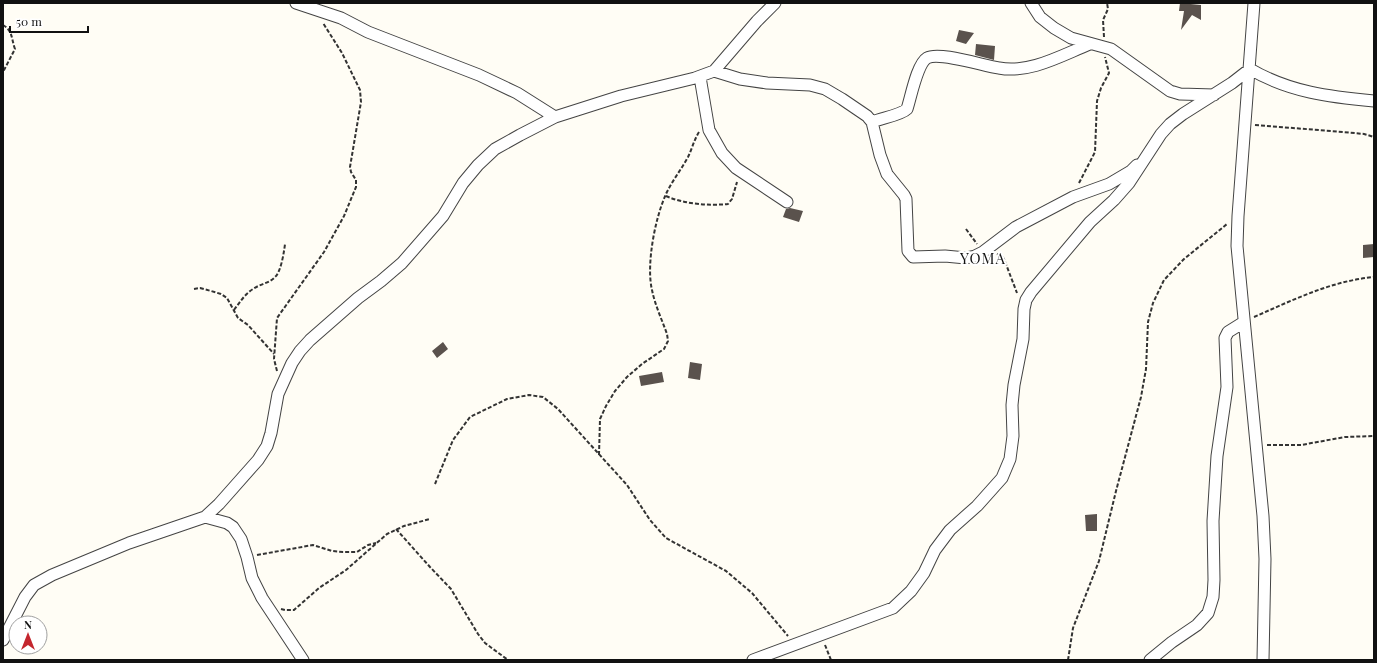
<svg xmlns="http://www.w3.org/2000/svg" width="1377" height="663" font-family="'Playfair Display',serif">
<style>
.building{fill:#5a524d}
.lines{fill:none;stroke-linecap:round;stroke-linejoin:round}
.street-casing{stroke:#444;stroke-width:13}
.path{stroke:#333;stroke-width:2;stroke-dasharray:4 2;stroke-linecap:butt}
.street{stroke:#fff;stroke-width:11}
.labels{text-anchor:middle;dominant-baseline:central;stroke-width:4;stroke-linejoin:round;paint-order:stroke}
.quarter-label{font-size:15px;letter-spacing:1px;fill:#111;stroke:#fff}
</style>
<rect width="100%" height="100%" fill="#fffdf5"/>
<path class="building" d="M1180,3l21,2v15l-9,-5 -11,15 3,-19h-5z
M959,30l15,3 -8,11 -10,-3z
M976,44l19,2 -1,14 -19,-5z
M790,208l13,3 -4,11 -16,-5 3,-8z
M1374,244v13l-11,1v-13z
M443,342l5,7 -11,9 -5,-7z
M690,362l12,2 -2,16 -12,-2z
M662,372l2,10 -23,4 -2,-10z
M1097,514v17h-11l-1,-16z"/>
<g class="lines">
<defs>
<path id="street" d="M296,3l45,15 27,14 111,43 38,18 38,24
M1031,3l9,14 14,11 17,10 40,11 59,42 10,3 34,1
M1254,3l-16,213 -1,30 26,270 2,43 -2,101
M714,71l26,8 27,4 43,2 15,4 17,10 25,17 5,6 8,33 7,19 17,21 2,4 2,52 5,6 32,-1 21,2 9,-2 8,-4 33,-25 57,-30 36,-13 22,-13 6,-6
M700,77l9,53 13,23 14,15 51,34
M872,122c10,-4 29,-7 35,-13 4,-12 10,-45 20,-51 12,-7 57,8 72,10 31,6 63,-13 91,-24
M205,517l22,6 6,4 8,12 6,18 5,21 10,20 41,62
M3,640l22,-43 9,-12 18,-10 77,-32 76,-26 14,-13 39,-44 9,-14 4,-13 7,-39 14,-31 8,-12 10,-11 48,-42 23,-17 21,-18 41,-47 20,-33 15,-18 17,-16 25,-14 35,-18 66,-21 74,-18 19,-7 43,-50 18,-18
M753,660l140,-52 18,-17 13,-18 11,-23 15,-20 27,-24 25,-28 8,-19 3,-23 -1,-31 2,-20 9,-46 1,-30 2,-9 5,-8 59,-70 24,-22 15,-17 32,-49 9,-10 13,-10 49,-31 18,-14c39,23 80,28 124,32
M1150,660l22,-18 25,-17 11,-12 5,-16 1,-17 -1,-59 4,-65 10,-69 -2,-49 3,-6 16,-10"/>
</defs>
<use href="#street" class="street-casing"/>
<path class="path" d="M3,25c10,6 8,13 12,24l-12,23
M1104,37l-1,-17 5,-11 -1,-6
M1255,125l88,7 21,2 10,3
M1079,183l16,-31 2,-51 4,-13 8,-15 -4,-16
M666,196c18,8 42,10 62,8l4,-5 5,-17
M966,229l11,15
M997,254l5,2 2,3 13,34
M194,289l6,-1 11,3 10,3 6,4 11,20 10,7 26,29
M234,310c6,-8 11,-16 19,-21 7,-5 17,-6 22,-12 6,-5 9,-25 10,-33
M1254,317c39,-17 77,-36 120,-40
M277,371l-3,-12 3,-41 47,-66 20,-36 12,-29v-7l-5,-8 -1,-5 11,-65 -1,-12 -18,-37 -19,-30
M1267,445h34l44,-8 29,-1
M599,455l1,-36 6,-13 9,-15 12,-14 15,-13 22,-15 4,-8 -1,-7c-5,-14 -12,-29 -15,-44 -6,-25 3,-72 14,-96 6,-13 15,-24 22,-37 4,-8 6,-17 11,-25
M435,484l18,-44 17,-23 37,-18 22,-4 14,2 15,12 69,76 23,35 16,18 60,33 26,22 36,43
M396,529l34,38 21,22 27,45 7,9 23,17
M257,555l56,-10 19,6 11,1h14l11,-7 8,-2
M281,609l4,1h9l25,-22 27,-18 41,-36 17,-8 26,-7
M825,645l6,15
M1068,660l5,-32 26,-67 17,-70 25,-94 5,-28 2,-47 5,-19 11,-23 20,-21 43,-35"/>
<use href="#street" class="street"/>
</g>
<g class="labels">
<g class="quarter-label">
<text x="983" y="258">YOMA</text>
</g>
</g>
<rect width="1377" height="663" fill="none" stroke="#111111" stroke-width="8"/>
<g transform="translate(28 635)"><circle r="19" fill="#ffffff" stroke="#a0a0a0"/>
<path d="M0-3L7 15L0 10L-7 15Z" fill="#c4262e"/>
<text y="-6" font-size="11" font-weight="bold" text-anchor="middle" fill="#111111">N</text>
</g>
<path d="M10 26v6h78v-6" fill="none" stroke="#111111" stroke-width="2"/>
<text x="16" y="26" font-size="12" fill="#111111" stroke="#ffffff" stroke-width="3" paint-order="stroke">50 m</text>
</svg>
